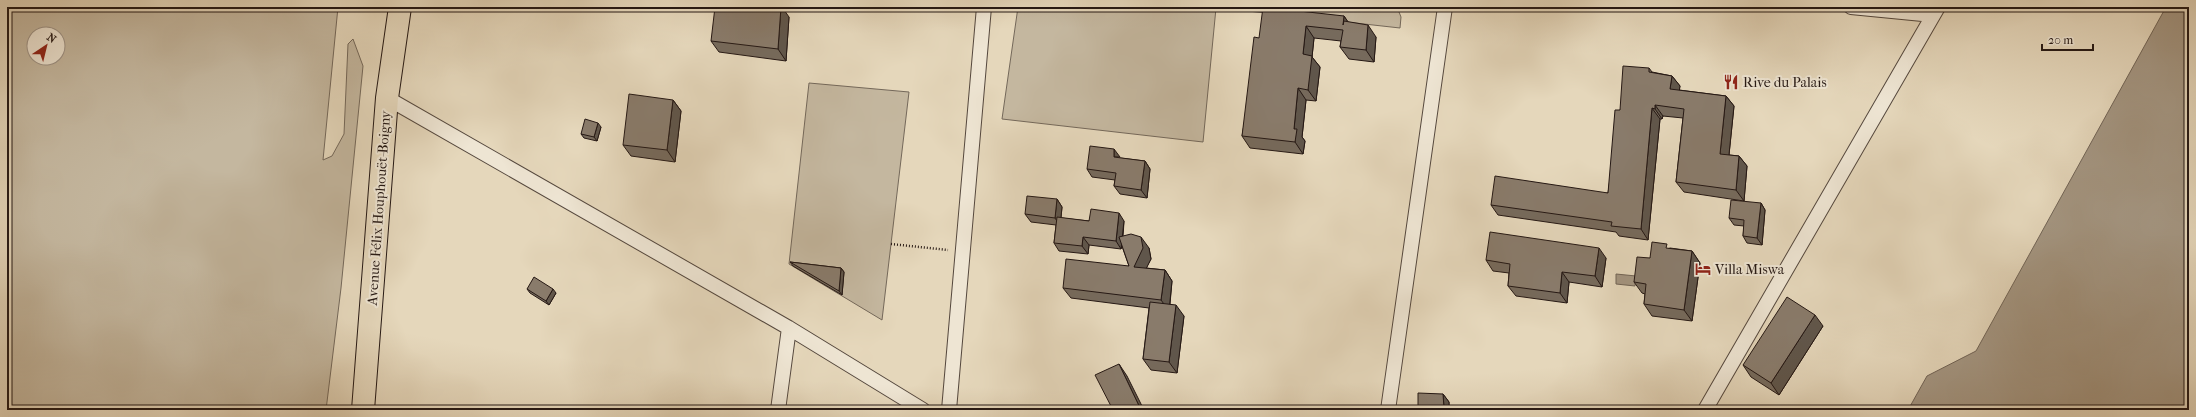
<svg xmlns="http://www.w3.org/2000/svg" width="2196" height="417" font-family="'IM FELL French Canon',serif">
<style>
.green{fill:#c4b79f;stroke:#74685a;fill-rule:evenodd}
.water{fill:#a49682;stroke:#716456}
.lines{fill:none;stroke-linecap:round;stroke-linejoin:round}
.minor-casing{stroke:#55483e;stroke-width:16}
.trunk-casing{stroke:#251814;stroke-width:24}
.path{stroke:#251814;stroke-width:2.5;stroke-dasharray:1 2;stroke-linecap:butt}
.minor{stroke:#eee5d3;stroke-width:14}
.trunk{stroke:#e5d7bb;stroke-width:22}
.wall{fill:#766a5c;stroke:#251814}
.shaded-wall{fill:#60564b;stroke:#251814}
.building{fill:#897b6b;stroke:#251814}
.labels{text-anchor:middle;dominant-baseline:central;stroke-width:4;stroke-linejoin:round;paint-order:stroke}
.poi-label{font-size:14px;fill:#251814;stroke:#eee5d3;text-anchor:start}
.street-label{font-size:14px;fill:#251814;stroke:#eee5d3}
</style>
<rect width="100%" height="100%" fill="#e5d7bb"/>
<filter id="stains"><feTurbulence type="fractalNoise" baseFrequency=".005" numOctaves="4"/><feColorMatrix values="0 0 0 0 .2 0 0 0 0 .09 0 0 0 0 .02 0 0 0 .5 -.17"/></filter>
<radialGradient id="worn" r=".72"><stop offset=".6" stop-color="#630" stop-opacity="0"/><stop offset="1" stop-color="#630" stop-opacity=".3"/></radialGradient>
<path class="green" d="M7,7h331l-15,153 9,-4 12,-22 4,-90 5,-5 10,27 -22,222 -15,122h-319zM34,34h24v24h-24z
M1018,7h211v2l-13,-1 -13,134 -201,-23z
M1248,7h149l4,10 -1,11 -152,-17z
M809,83l100,9 -27,228 -93,-56z"/>
<path class="water" d="M2166,7h23v403h-281l19,-34 49,-25z
M1616,274l20,2 -1,10 -19,-2z"/>
<g class="lines">
<defs>
<path id="minor" d="M1851,7l82,8
M387,98l402,230 134,82
M778,410l11,-82
M949,410l35,-403
M1388,410l57,-403
M1705,410l233,-403"/>
<path id="trunk" d="M363,410l24,-312 13,-91"/>
</defs>
<use href="#minor" class="minor-casing"/>
<use href="#trunk" class="trunk-casing"/>
<path class="path" d="M891,244l57,6"/>
<use href="#minor" class="minor"/>
<use href="#trunk" class="trunk"/>
</g>
<path class="wall" d="M1344,16l4,6 28,15 -2,25 -25,-3 -9,-12 1,-6 -27,-3 -2,19 8,10 -4,34 -10,-1 -4,37 3,4 -2,13 -53,-6 -8,-12 17,-98z
M789,17l-3,44 -67,-9 -8,-11z
M1649,68l3,4 20,4 8,10 -1,4 47,6 8,10 -5,49 10,1 8,10 -3,35 -60,-9 -8,-10 7,-64 -20,-2 -1,3h-2l-12,121 -29,-4 -3,-4 -118,-17 -7,-10 117,-12 12,-83z
M673,100l8,11 -6,51 -44,-6 -8,-11z
M601,127l-4,14 -13,-3 -3,-4z
M1120,158l25,3 5,8 -3,29 -27,-4 -6,-8 1,-6 -23,-3 -5,-8z
M1057,199l5,8 -1,11 28,3h35l-1,16 26,11 2,11 -5,9 19,2 7,11 -2,23 14,12 -7,57 -26,-3 -8,-11 6,-51 -78,-10 -8,-10 66,-22 -7,-20 -1,3 -32,-4 -1,9 -29,-3 -5,-8 2,-18 -25,-3 -6,-8z
M1761,203l4,7 -3,35 -15,-2 -4,-7 1,-10 -10,-1 -5,-7z
M1670,248l22,3 8,12 -8,58 -40,-5 -8,-12 1,-10 -3,-1 -8,-11 16,-24z
M1606,258l-4,29 -33,-5 -2,21 -51,-7 -8,-10 1,-13 -16,-2 -7,-11z
M790,262l51,6 3,4 -2,23 -49,-29z
M527,289l29,4 -7,12 -19,-12z
M1823,326l-44,69 -28,-18 -8,-12z
M1443,394l6,8v8h-30l-1,-2z"/>
<path class="shaded-wall" d="M781,7h1l7,10 -3,44 -8,-12z
M1344,16l8,12 -9,-3z
M1368,25l8,12 -2,25 -8,-12z
M1306,26l8,12 -2,19 8,10 -4,34 -8,-11 -5,-36z
M1672,76l8,10 -2,14 -8,-11z
M1298,88l8,12 -4,37 3,4 -2,13 -8,-12 -1,-13z
M1726,96l8,10 -6,58 -8,-10z
M673,100l8,11 -6,51 -8,-12z
M1655,105l8,11 -1,3 -7,-10z
M1652,108l8,11 -12,121 -7,-11z
M598,123l3,4 -4,14 -3,-4z
M1114,149l6,8h-6z
M1739,156l8,10 -3,35 -8,-11z
M1145,161l5,8 -3,29 -6,-8z
M1057,199l5,8 -2,19 -5,-8z
M1761,203l4,7 -3,35 -5,-7z
M1119,213l5,8 -3,28 -5,-8z
M1083,237l6,8 -1,9 -6,-8z
M1141,237l8,11 2,11 -9,18 -8,-10z
M1599,248l7,10 -4,29 -7,-11z
M1692,251l8,12 -8,58 -8,-11z
M841,268l3,4 -2,23 -3,-4z
M1165,270l7,11 -3,30 -8,-11z
M1562,272l7,10 -2,21 -7,-10z
M553,289l3,4 -7,12 -3,-4z
M1176,305l8,11 -7,57 -8,-11z
M1815,315l8,11 -44,69 -8,-12z
M1119,364l8,12 17,34h-3z
M1443,394l6,8v8h-4l-1,-2z"/>
<path class="building" d="M715,7h66l-3,42 -67,-8z
M1263,7l81,9 -1,9 1,-4 24,4 -2,25 -26,-3 3,-17 -37,-4 -3,28 9,2 -4,34 -10,-2 -4,41h3l-2,13 -53,-6 12,-99 5,1z
M1623,66l26,2v4l23,4 -2,13 56,7 -6,58 19,2 -3,34 -60,-8 8,-73 -29,-4v4l-3,-1 -11,121 -30,-3 1,-4 -121,-17 4,-29 113,17 7,-83h5z
M629,94l44,6 -6,50 -44,-5z
M585,119l13,4 -4,14 -13,-3z
M1090,146l24,3v8l31,4 -4,29 -27,-4 2,-13 -29,-4z
M1027,196l30,3 -2,19 -30,-4z
M1731,200l30,3 -4,35 -14,-2 1,-16 -15,-2z
M1091,209l28,4 -3,28 -33,-4 -1,9 -28,-3 3,-26 32,4z
M1490,232l109,16 -4,28 -33,-4 -2,21 -52,-7 2,-22 -24,-4z
M1131,234l10,3 2,11 -9,19 31,3 -4,30 -98,-12 3,-29 63,7 -10,-29z
M1652,242l15,2 -1,4 26,3 -8,59 -40,-6 2,-20 -12,-2 3,-25 13,1z
M790,262l51,6 -2,23z
M534,277l19,12 -7,12 -19,-12z
M1787,297l28,18 -44,68 -28,-18z
M1150,302l26,3 -7,57 -26,-3z
M1119,364l22,46h-28l-18,-35z
M1418,393l25,1 1,14h-26z"/>
<defs>
<symbol id="restaurant-bare" viewBox="-9 -9 18 18"><path d="M-5-6h1v4h1v-4h1v4h1v-4h1v5L-1.5 .5V6h-2V.5L-5-1ZM5-6V6H3V1.5H1.5Q1.5-4 5-6Z" fill="#8f2418" stroke="#eee5d3" stroke-width="2.5" paint-order="stroke"/></symbol>
<symbol id="hotel-bare" viewBox="-9 -9 18 18"><path d="M-6-4.5h1.5V1H6V5H4.5V3h-9V5H-6ZM-4 0a1.8 1.8 0 1 1 3.6 0ZM.5 0V-2.5h3Q6-2.5 6 0Z" fill="#8f2418" stroke="#eee5d3" stroke-width="2.5" paint-order="stroke"/></symbol>
</defs>
<g fill-rule="evenodd">
<use href="#restaurant-bare" x="1720" y="71" width="22" height="22"/>
<use href="#hotel-bare" x="1692" y="258" width="22" height="22"/>
</g>
<g class="labels">
<g class="poi-label">
<text x="1743" y="82">Rive du Palais</text>
<text x="1715" y="269">Villa Miswa</text>
</g>
<g class="street-label">
<text transform="translate(379 208) rotate(-86)">Avenue Félix Houphouët-Boigny</text>
</g>
</g>
<rect width="2196" height="417" fill="none" stroke="#e5d7bb" stroke-width="24"/>
<rect x="8" y="8" width="2180" height="401" fill="none" stroke="#251814" stroke-width="2"/>
<rect x="12" y="12" width="2172" height="393" fill="none" stroke="#251814"/>
<g transform="translate(46 46) rotate(35)"><circle r="19" fill="#eee5d3" stroke="#9e9387"/>
<path d="M0-3L7 15L0 10L-7 15Z" fill="#8f2418"/>
<text y="-6" font-size="11" font-weight="bold" text-anchor="middle" fill="#251814">N</text>
</g>
<path d="M2042 44v6h51v-6" fill="none" stroke="#251814" stroke-width="2"/>
<text x="2048" y="44" font-size="12" fill="#251814" stroke="#eee5d3" stroke-width="3" paint-order="stroke">20 m</text>
<rect width="100%" height="100%" filter="url(#stains)"/>
<rect width="100%" height="100%" fill="url(#worn)"/>
</svg>
